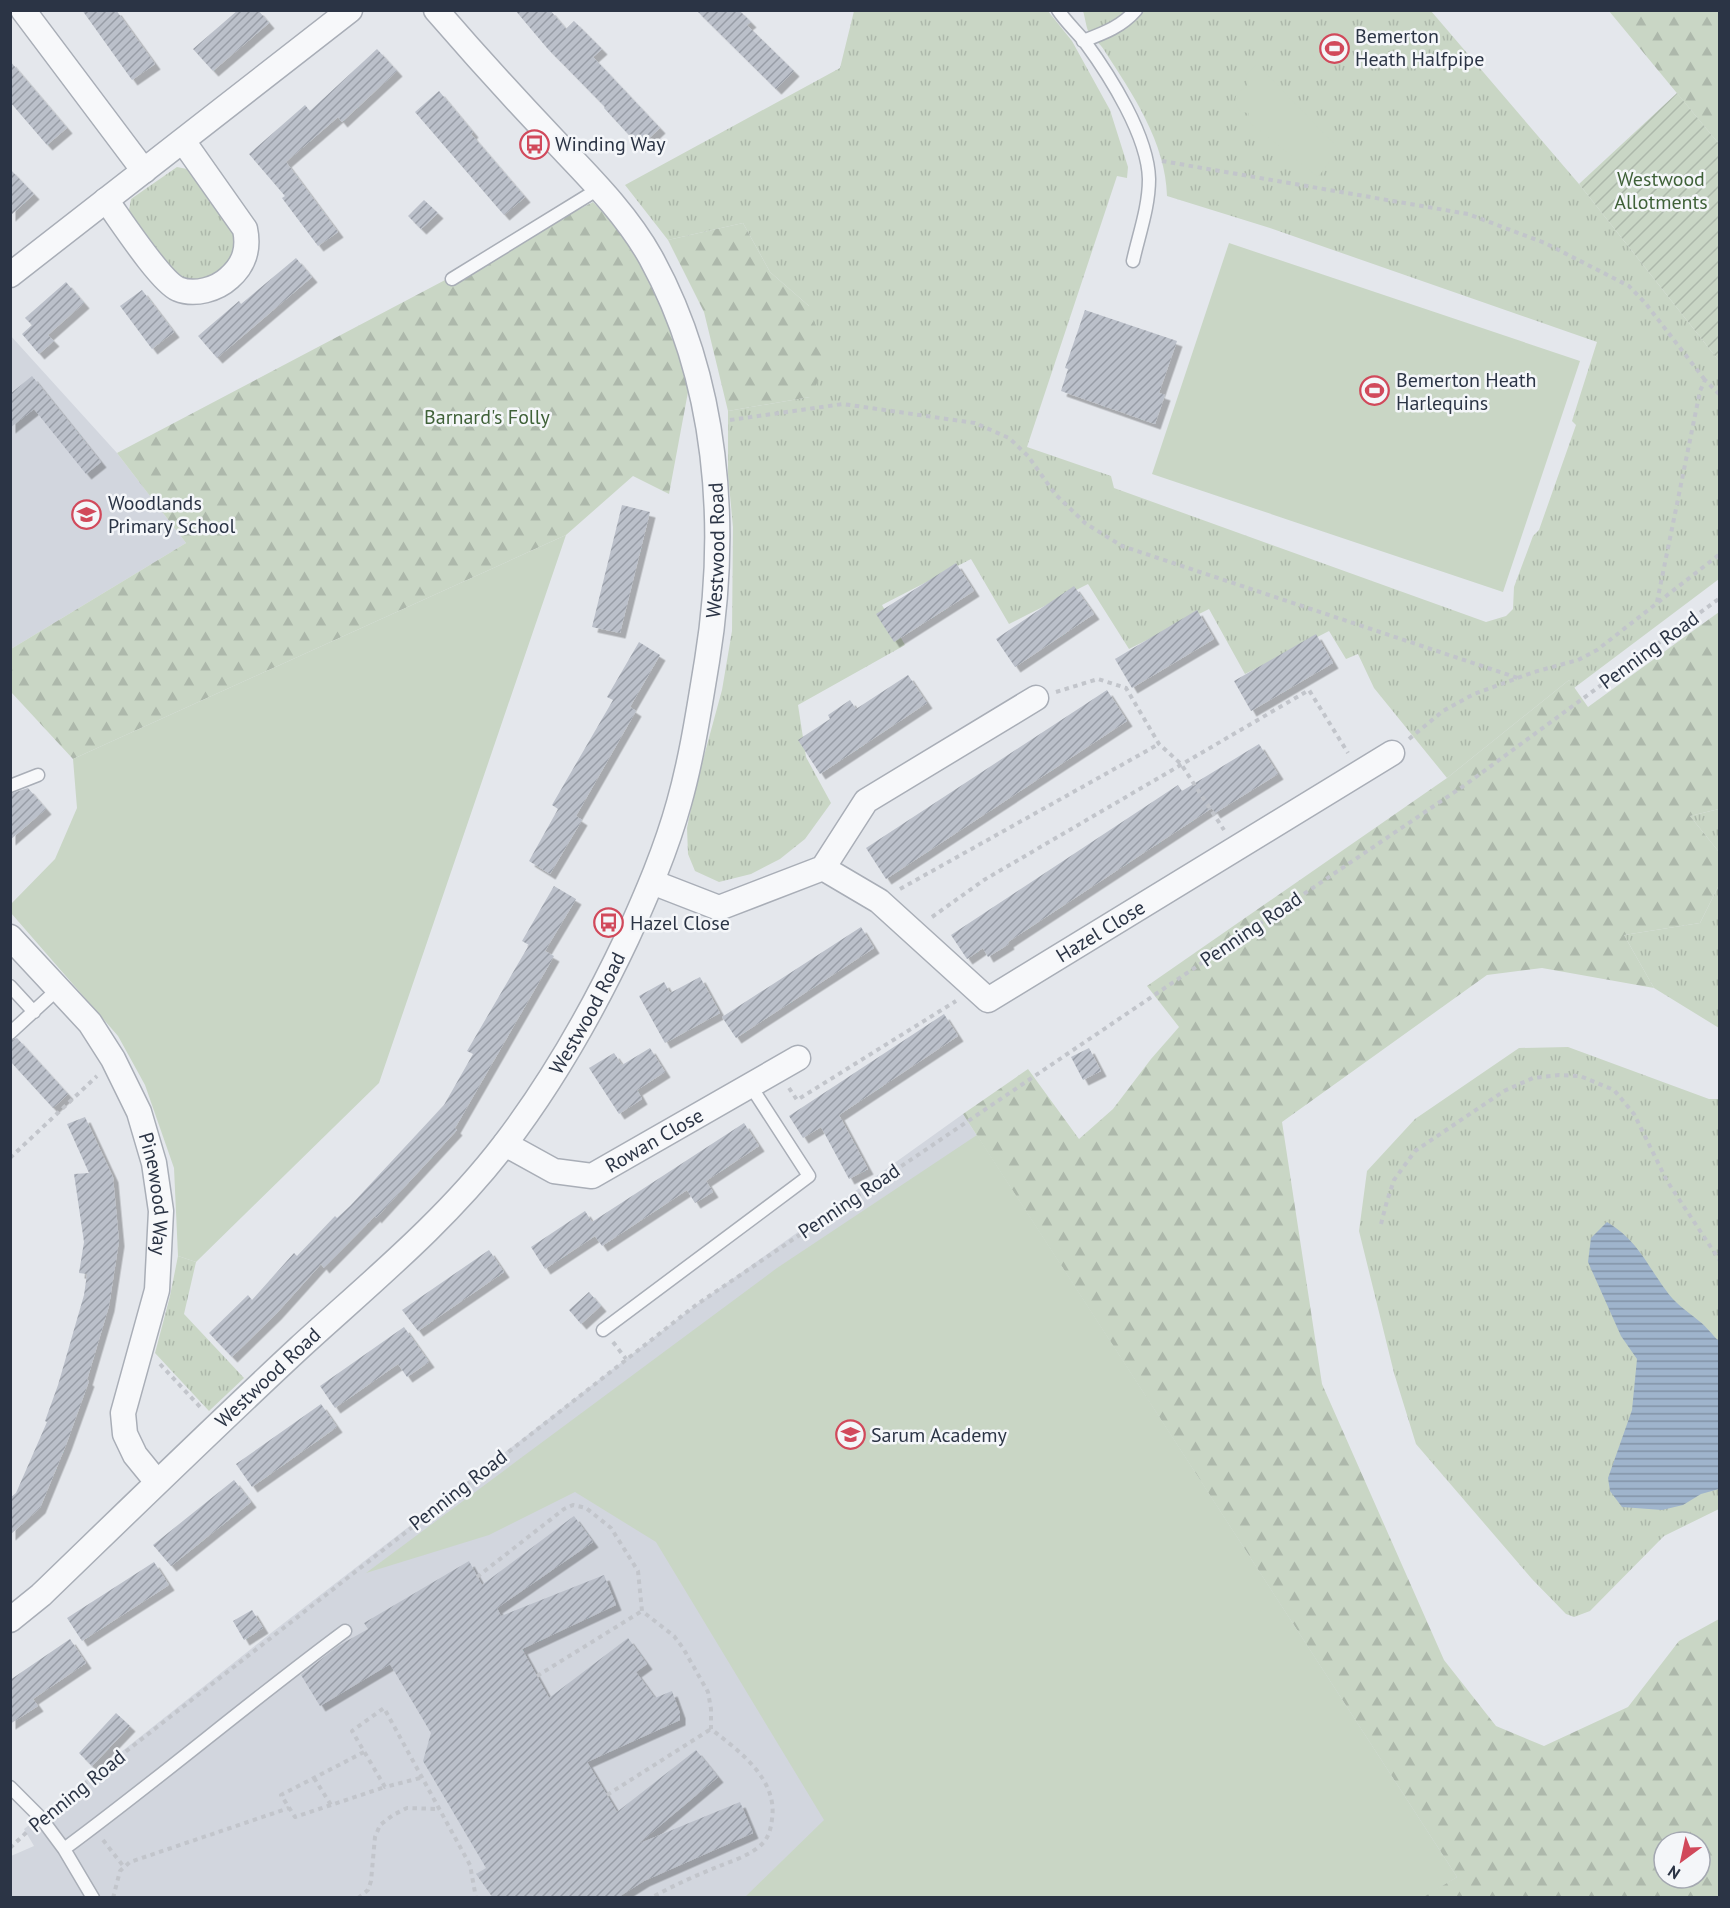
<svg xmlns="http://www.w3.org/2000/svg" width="1730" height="1908" font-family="'PT Sans',sans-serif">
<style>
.built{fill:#d2d6de}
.grass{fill:url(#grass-tufts)}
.forest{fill:url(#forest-firs);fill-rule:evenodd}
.park{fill:#c9d6c5}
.garden{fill:url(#garden-furrows)}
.water{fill:url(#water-rules)}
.building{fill:url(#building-hatch);filter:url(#shadow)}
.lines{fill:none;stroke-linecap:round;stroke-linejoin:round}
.lane-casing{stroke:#a9aeb7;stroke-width:15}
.street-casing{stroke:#a9aeb7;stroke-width:27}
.path{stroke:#c2c5cb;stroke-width:4;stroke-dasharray:4.5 4.5;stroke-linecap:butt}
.lane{stroke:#f7f8fa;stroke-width:12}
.street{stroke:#f7f8fa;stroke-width:24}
.labels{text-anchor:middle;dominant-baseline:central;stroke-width:5;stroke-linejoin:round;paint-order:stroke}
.poi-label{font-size:20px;fill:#2b3445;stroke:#f4f6f9;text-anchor:start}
.park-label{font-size:20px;fill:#3f6138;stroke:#f4f6f9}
.street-label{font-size:20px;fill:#2b3445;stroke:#f4f6f9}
</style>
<defs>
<pattern id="grass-tufts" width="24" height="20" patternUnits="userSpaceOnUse" patternTransform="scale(1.5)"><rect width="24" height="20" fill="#c9d6c5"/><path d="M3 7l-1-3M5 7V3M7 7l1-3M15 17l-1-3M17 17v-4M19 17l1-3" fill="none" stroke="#adb8ab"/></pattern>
<pattern id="forest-firs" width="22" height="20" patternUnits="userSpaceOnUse" patternTransform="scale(1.5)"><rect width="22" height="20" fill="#c9d6c5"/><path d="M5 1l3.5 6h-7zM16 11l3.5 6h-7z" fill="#adb8ab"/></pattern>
<pattern id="garden-furrows" width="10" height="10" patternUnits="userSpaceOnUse" patternTransform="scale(1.5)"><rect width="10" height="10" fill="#c9d6c5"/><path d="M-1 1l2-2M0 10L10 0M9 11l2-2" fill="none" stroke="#adb8ab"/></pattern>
<pattern id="water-rules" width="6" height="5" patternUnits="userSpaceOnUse" patternTransform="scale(1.5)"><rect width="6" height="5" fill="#9fb4cc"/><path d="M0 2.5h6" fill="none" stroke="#8293a7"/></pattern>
<pattern id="building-hatch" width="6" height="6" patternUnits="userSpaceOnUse" patternTransform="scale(1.5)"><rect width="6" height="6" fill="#bbc0ca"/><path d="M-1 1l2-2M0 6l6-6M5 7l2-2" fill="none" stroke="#989da6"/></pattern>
<filter id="shadow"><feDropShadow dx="5.5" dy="5.5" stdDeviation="0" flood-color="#0004"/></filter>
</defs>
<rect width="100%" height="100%" fill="#e4e7ec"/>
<path class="built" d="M10,335l107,118 69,90 -175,106z
M963,1114l494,763 -35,21h-1411v-42l23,-10 -10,-17 247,-196 425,-328z"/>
<path class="grass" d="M854,11h194l24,30 38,69 18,57 -1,11 -10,-2 -90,271 84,29 3,12 372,134 20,-6 7,-7 1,-22 19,-51 6,-6 37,-105 -4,-4 25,-79 -327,-114 -103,-32c-1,-53 -35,-103 -63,-146 -4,-7 -11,-11 -15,-17 -3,-6 -4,-16 -6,-22h348l148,173 140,177v218l-145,109 -5,-8 -122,98 -73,-90 -16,-34 -12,5 -17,-28 -84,43 -36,-65 -80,40 -41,-65 -79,40 -38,-65 -89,46 23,40 -107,60 8,52 25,46 -26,36 -25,20 -29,15 -32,8 -24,-11 -7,-17 -1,-26 8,-39 27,-99 10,-59 1,-104 -5,-53v-63l82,-14 -1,-91 -39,-34 -27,-49 -75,17 -43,-55 215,-117z
M177,167l10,2 6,5 40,56 3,17 -7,17 -10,11 -15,5 -14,1 -16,-6 -41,-53 -4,-12 2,-11z
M1719,809v43l-29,-36z
M1719,885v143l-65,-40 -30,-53 76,-12z
M1568,1047l141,52h10v410l-55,27 -74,75 -16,6 -8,-3 -34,-35 -116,-135 -22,-71 -35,-142 8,-60 48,-52 104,-71z
M178,1256l18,6 -12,52 60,64 -35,33 -54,-58 15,-57z"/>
<path class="forest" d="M1609,11h110v133z
M593,202l21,22 27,38 37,85 10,45 -19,102 -36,-18 -67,59 -493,224 -62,-67v-43l175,-106 -69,-90z
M743,223l27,49 39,34 19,55 -18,36 -82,14 -24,-99 -36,-72z
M1719,612v197l-29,7 29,36v33l-19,38 -76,12 30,53 -112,-20 -55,7 -205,147 40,262 122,276 52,66 48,20 84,-39 51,-66 40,-22v278h-297l35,-20 -494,-763 65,-45 51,70 34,-30 38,-50 28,-32 -32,-41 300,-208 122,-98 19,27zM1664,1842h36v36h-36z"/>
<path class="park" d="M1339,24l18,18 -28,29 -19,-18z
M1257,64l82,85 -21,28 -69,-55v-9l-8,-1c-9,-11 -7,-20 6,-25l-1,-12z
M1229,243l351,118 -77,231 -351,-118z
M566,535l-187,548 -183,179 -18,-6 -4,-88 -29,-83 -27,-49 -107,-123v-9l44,-45 22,-51 -4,-49z
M977,1135l480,742 -35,21 -677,-1 79,-77 -168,-278 -81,-50 -86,43 -123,38 411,-305z"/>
<path class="garden" d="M1677,93l42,51v217l-140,-177z"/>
<path class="water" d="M1607,1222c30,18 39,41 58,67 10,15 21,21 34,32 8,6 13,14 20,20v148l-18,5 -18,11 -21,5 -40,-3 -12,-16 -2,-13 24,-68 5,-51 -16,-23 -33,-74 3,-24z"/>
<path class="building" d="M82,10h34l39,54 -23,16z
M238,10h20l11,13 -56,48 -20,-22z
M515,10h35l16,19 8,-8 28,28 -9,8 67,71 -20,19 -36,-39 1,-1 -58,-59z
M696,10h43l12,12 -4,3 47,46 -18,18z
M377,49l20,22 -55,51 -4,-5 -52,45 52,70 -20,14 -36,-48 3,-2 -36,-42 56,-49 5,6z
M10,61l57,67 -20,17 -37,-43z
M439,91l34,41 -2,2 54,63 -21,18 -89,-103z
M10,169l24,25 -24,22z
M424,200l14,13 -17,16 -13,-13z
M296,258l16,19 -95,81 -19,-22 41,-35 2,3z
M66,282l18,21 -36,32 6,6 -15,13 -17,-20 10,-9 -7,-7z
M142,290l32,42 -22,17 -32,-43z
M1085,310l92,31 -18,52 6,2 -10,29 -94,-33 7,-22 -3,-1z
M32,376l69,86 -15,12 -52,-65 -24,19v-34z
M622,505l28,7 -30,121 -28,-6z
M956,563l18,28 -80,51 -18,-28z
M1074,586l20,28 -79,53 -19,-28z
M1197,610l17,29 -82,49 -17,-29z
M1316,634l17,29 -82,48 -17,-30z
M639,642l21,13 -30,52 6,4 -60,105 6,4 -32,54 -21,-13 29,-52 -6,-4 61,-105 -6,-3z
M908,675l19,28 -107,71 -22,-34 32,-21 -2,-4 22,-15 6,9z
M1107,690l20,31 -241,158 -20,-31z
M1259,744l19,30 -63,39 -3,-5 -204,134 1,2 -21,13 -5,-9 -16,11 -16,-24 227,-150 4,6z
M28,788l18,21 -36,31v-46z
M554,886l22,13 -31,52 9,5 -99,172 2,2 -81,88 -1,-2 -51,52 -3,-4 -45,50 -44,43 -23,-24 39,-38 4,5 42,-47 3,3 38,-40 2,2 13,-12 94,-101 29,-51 -6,-3 62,-106 -7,-4z
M861,927l13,21 -138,90 -14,-21z
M700,977l20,36 -55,30 -26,-47 25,-14 6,11z
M944,1014l14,22 -119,79 29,54 -19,10 -28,-52 -18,11 -14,-22z
M17,1038l51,56 -15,14 -43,-47v-20z
M650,1048l15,24 -28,18 5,9 -23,15 -30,-46 25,-15 8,12z
M1089,1048l12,23 -18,9 -12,-23z
M85,1117l28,60 6,64 -10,65 -22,74 2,1 -23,64 -26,63 -30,27v-37l6,-5 31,-71 -2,-1 13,-36 26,-90 3,-21 -8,-1 5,-31 -10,-68 15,-1 -22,-49z
M744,1123l15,23 -53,35 7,11 -18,11 -8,-13 -85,56 -7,-10 -50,33 -14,-22 54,-36 7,11z
M489,1250l15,22 -86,59 -16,-21z
M589,1292l12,14 -20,18 -12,-14z
M404,1327l25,35 -22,15 -9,-13 -63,44 -15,-22z
M321,1404l16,23 -85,60 -16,-23z
M234,1480l17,22 -80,64 -18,-21z
M574,1516l19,26 -96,66 4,8 103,-41 12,30 -94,44 27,49 79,-60 19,26 -11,8 19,26 17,-7 8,22v7l-93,42 30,50 79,-62 22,27 -80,67 102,-42 13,31 -109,48 -27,17h-124l-17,-24 10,-6 -63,-107 8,-28 -41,-69 -70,42 -19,-31 37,-29 30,-17 -4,-6 105,-62 13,24z
M154,1562l15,23 -87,56 -15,-23z
M252,1610l11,18 -19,12 -11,-19z
M70,1639l16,24 -53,36 5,7 -28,18v-44z
M116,1713l14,13 -38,40 -13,-13z"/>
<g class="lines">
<defs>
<path id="lane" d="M1058,10c8,12 18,21 27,32 25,34 63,94 64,137 0,28 -10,55 -16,82
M1083,41c21,-8 38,-14 53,-31
M452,279l148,-91
M10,786l28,-11
M10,986l24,26
M10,1033l48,-44
M603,1330l206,-154 -59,-91
M10,1787l31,31 23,31 29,49
M64,1849c95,-70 185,-147 281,-218"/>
<g id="street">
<path d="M23,10l121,161"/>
<path d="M106,200c14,19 54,81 72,89 17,7 39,0 51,-11 16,-14 20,-30 16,-49l-62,-88"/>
<path d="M10,275l340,-265"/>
<path id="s1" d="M823,868l56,33 109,99 404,-247"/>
<path d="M652,882l67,26 104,-40 43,-67 170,-103"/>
<path id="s2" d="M10,937l80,86 23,36 26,53 15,51 7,48 -4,79 -34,123 2,21 10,21 22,27"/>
<path id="s3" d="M505,1144l49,27 38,5 206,-118"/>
<path id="s4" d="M10,1620l31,-25c86,-83 171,-166 258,-247 71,-65 146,-126 205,-203 49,-64 89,-135 123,-207 20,-44 39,-88 52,-135 13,-46 20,-94 28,-142 22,-135 11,-281 -56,-403 -25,-45 -63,-82 -98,-119 -40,-42 -79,-85 -117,-129"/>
</g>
</defs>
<use href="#lane" class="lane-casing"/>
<use href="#street" class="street-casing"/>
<path class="path" d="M1162,161l306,53 77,29 84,43 17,18 59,76
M730,420l113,-16 132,19 34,15 19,18 27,38 30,29 37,23 396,132
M1657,602l43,-211 5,-11 15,15
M1056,692l42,-13 28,9 33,56 22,20 43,66
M1409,739l34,-28 31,-17 60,-22 44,-12 19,-10 123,-96
M900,889l259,-145
M932,917l52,-37 325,-190 39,63
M789,1088l8,12 159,-99
M10,1158l87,-82
M1381,1224l6,-23 7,-21 21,-29 89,-60 29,-13 26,-3 21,1 34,14 20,24 33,67 53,80
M613,1342l13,17
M160,1364l42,45
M477,1577l87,-68 9,-4 13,3 25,20 27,43 4,40 32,25 9,12 25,44 3,17v20c28,22 67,50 61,90 -1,9 -3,18 -10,25 -11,11 -30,17 -45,23 -22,9 -45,19 -66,31
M537,1676l105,-65
M364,1752l-83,43 14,22 90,-30
M314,1778l17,27
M420,1778l-35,9 -33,-56 32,-23 86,157 6,33
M607,1795l104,-66
M55,1807l641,-502 769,-520 255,-187
M103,1840l21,27
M10,1848l19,-18
M113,1898l7,-27 10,-9 159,-54
M358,1898l10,-8 3,-9 4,-44 5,-12 13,-10 14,-7 31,1"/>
<use href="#lane" class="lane"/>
<use href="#street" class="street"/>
</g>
<defs>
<symbol id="stadium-ring" viewBox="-11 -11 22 22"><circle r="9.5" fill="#f4f6f9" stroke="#d1495b" stroke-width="1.5"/><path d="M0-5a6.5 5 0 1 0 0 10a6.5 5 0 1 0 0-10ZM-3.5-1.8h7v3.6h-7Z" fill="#d1495b"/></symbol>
<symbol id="bus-ring" viewBox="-11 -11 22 22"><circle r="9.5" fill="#f4f6f9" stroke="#d1495b" stroke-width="1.5"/><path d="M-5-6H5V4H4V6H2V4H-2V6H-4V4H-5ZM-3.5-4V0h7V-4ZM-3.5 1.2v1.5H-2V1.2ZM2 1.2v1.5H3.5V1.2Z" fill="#d1495b"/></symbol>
<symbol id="school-ring" viewBox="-11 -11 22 22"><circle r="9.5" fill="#f4f6f9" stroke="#d1495b" stroke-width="1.5"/><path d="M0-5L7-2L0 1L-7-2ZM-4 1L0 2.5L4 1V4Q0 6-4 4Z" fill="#d1495b"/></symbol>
</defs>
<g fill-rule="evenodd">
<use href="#stadium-ring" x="1318" y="32" width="33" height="33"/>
<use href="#bus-ring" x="518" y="128" width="33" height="33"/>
<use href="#stadium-ring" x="1358" y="374" width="33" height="33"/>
<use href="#school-ring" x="70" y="498" width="33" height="33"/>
<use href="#bus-ring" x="592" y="906" width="33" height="33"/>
<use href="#school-ring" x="834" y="1418" width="33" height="33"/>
</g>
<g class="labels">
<g class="poi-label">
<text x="1355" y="36">Bemerton<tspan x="1355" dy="23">Heath Halfpipe</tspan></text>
<text x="555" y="144">Winding Way</text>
<text x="1396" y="380">Bemerton Heath<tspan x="1396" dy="23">Harlequins</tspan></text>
<text x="108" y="503">Woodlands<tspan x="108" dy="23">Primary School</tspan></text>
<text x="630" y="923">Hazel Close</text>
<text x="871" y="1435">Sarum Academy</text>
</g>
<g class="park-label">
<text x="1661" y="179">Westwood<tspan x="1661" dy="23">Allotments</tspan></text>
<text x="487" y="417">Barnard's Folly</text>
</g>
<g class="street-label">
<text stroke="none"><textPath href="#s4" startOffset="1328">Westwood Road</textPath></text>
<text transform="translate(1649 650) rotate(-36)">Penning Road</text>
<text transform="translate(1251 929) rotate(-34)">Penning Road</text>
<text stroke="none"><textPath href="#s1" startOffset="344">Hazel Close</textPath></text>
<text stroke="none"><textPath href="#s4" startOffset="842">Westwood Road</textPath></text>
<text stroke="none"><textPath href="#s3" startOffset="166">Rowan Close</textPath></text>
<text stroke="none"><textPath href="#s2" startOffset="303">Pinewood Way</textPath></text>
<text transform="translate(849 1201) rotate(-34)">Penning Road</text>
<text stroke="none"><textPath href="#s4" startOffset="354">Westwood Road</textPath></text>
<text transform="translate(458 1490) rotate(-38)">Penning Road</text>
<text transform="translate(77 1791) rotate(-39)">Penning Road</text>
</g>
</g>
<rect width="1730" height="1908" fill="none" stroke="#2b3445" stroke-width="24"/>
<g transform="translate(1682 1860) rotate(213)"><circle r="28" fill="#f4f6f9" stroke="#a4a8b1" stroke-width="1.5"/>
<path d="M0-4.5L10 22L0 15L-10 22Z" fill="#d1495b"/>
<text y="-9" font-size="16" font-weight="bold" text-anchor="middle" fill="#2b3445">N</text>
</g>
</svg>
